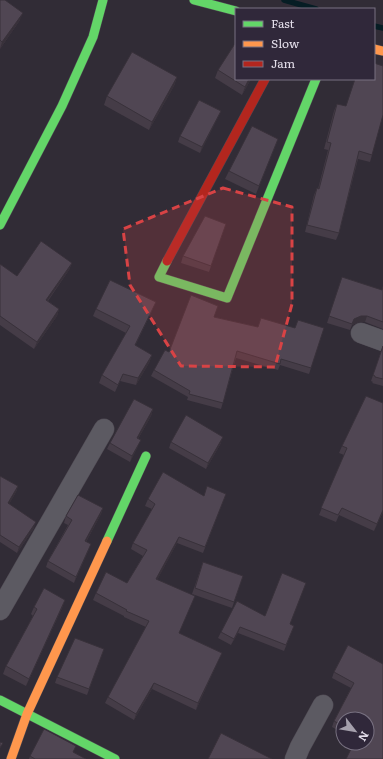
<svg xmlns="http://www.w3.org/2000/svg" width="383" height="759" font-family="Literata,serif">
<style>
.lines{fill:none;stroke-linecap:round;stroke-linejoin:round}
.stream{stroke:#061d24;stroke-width:5.5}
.street-casing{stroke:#4e4952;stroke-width:21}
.fast-casing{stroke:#4e4952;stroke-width:10}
.slow-casing{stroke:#4e4952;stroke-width:10}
.jam-casing{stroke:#4e4952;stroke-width:10}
.street{stroke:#5c5a62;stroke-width:20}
.fast{stroke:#63d668;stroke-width:9}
.slow{stroke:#ff974d;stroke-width:9}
.jam{stroke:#b3261e;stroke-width:9}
.wall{fill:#453c47}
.shaded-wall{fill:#38313a}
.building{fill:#504653;stroke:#38313a}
.marked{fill:#d84345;fill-opacity:0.2;stroke:#d84345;stroke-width:3;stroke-dasharray:8 5;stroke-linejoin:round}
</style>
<rect width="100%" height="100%" fill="#312c36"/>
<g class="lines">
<path class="stream" d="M284,0l32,9
M374,26l9,2"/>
<defs>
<path id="street" d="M361,333l22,8
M0,610l104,-181
M295,759l5,-12 23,-42"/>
<path id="fast" d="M194,0l42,11
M0,225l62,-119 31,-69 10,-37
M167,261l-8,16 68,21 89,-219
M107,541l39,-85
M0,700l115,59"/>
<path id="slow" d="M374,49l9,2
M11,759l16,-45 80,-173"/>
<path id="jam" d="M167,261l98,-182"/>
</defs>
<use href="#street" class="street-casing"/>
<use href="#fast" class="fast-casing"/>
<use href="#slow" class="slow-casing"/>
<use href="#jam" class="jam-casing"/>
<use href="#street" class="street"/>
<use href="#fast" class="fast"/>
<use href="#slow" class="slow"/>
<use href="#jam" class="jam"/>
</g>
<path class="wall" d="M0,0l20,20 -20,29z
M218,70l33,9 -9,16 -27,-17z
M177,77l-3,9 -25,44 -45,-25 3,-9z
M337,104l35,51 -2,7 -12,-3 -19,74 -3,7 -31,-8 9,-37 3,-7 1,1 10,-39 -4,-1 10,-38z
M221,111l-21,42 -22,-11 2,-6z
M278,139l-22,55 -31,-15 4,-8z
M226,224l-17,48 -28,-9 2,-7z
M72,263l-3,7 -21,31 11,8 -2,7 -23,33 -34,-24v-61l17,12z
M340,283l42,7 1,-4v43l-18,-7h-6l-7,3 -2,5 -23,-7z
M96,309h57l-18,37 17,9 -3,8 -13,22 -16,-4 -5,11 -16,-9 3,-8 24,-42 -33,-17z
M214,317l44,10 3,-9 50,50 -2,6 -29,-9 -2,5 -42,-12 -15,51 -34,-9 1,-3 -37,-21 3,-6 15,-18z
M383,346v40l-11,-3 1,-1 -2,-1z
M366,396l17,116 -9,19 -35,-16 -3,7 -17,-7 25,-60 -5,-2 3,-7z
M153,409l-2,7 -13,23v7l-8,16 -23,-13 3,-6z
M171,442l50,1 -15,26 -37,-21z
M0,476l18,10 -2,6 -7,12 25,24 -17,25 -17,-11z
M226,494l-23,59 -26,-10 -20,37 38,16 -16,37 43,20 -3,6 -23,51 -44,-21 -18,31 -29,-17 3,-6 38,-70 -22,-10v-1l-31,-16 3,-7 31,-10 16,-27 -12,-7 2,-6 19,-34 -7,-3 3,-7 56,-3z
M103,508l-2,6 -15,28 5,2 -17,39 -28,-16 2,-6 20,-36 -4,-2 2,-7z
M203,562l40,14 -11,32 -40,-14z
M65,600l-3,8 -36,78 -23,-12 3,-8 27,-50 -2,-2 3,-7z
M265,616l29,10 -10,25 -46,-18 -7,12 -13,-7 3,-6z
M348,645l19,74h-24v14l-11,-6 2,-6 17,-33 -19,-10 2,-6z
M104,649l-17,46 -32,-12 2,-6z
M74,753l12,6h-57l1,-3z"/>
<path class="shaded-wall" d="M23,13l-3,7 -20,29 2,-7z
M177,77l-3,9 -25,44 3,-8z
M249,79h2l-9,16 3,-8z
M221,111l-21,42 2,-6z
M72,263l-3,7 -26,37 3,-7z
M156,302l-3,7 -21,44 3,-8z
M59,309l-2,7 -23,33 3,-7z
M361,316h6l-2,6h-6l-7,3 2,-6z
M152,355l-3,8 -13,22 2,-7z
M153,409l-2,7 -16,28 2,-6z
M223,437l-2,6 -15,26 2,-6z
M141,440l-11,22 2,-6z
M18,486l-2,6 -10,18 2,-7z
M103,508l-2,6 -18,33 2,-6z
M383,510v2l-9,19z
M36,522l-2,6 -17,25 2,-6z
M179,537l-2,6 -23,43 2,-7z
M91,544l-2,6 -15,33 2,-6z
M65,600l-3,8 -36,78 3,-7z
M240,627l-2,6 -7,12z
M222,653l-3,6 -23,51 2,-7z
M154,683l-2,6 -18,31 2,-6z"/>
<path class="building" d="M0,0h5l18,13 -21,29 -2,-2z
M236,42v37h13l-4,8 -27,-17z
M132,52l45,25 -25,45 -45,-26z
M374,63l9,3v49l-11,40 -13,-4 -20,82 -32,-8 10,-37 2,1 12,-46 -4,-1 10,-38 9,2 9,-27h19z
M199,100l22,11 -19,36 -22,-11z
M252,126l26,13 -19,47 -30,-15z
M205,216l21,8 -15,42 -28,-10z
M41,241l31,22 -26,37 13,9 -22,33 -37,-26v-52l17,12z
M342,277l40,13 1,-3v35l-16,-6h-6l-7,3 -2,5 -23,-8z
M110,280l46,22 -21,43 17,10 -14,23 -15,-4 -5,11 -16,-10 28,-49 -34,-17z
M191,295l27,11 -4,11 44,10 3,-9 34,10 3,-8 26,8 -13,40 -30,-9 -1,5 -43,-13 -14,52 -34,-9 1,-3 -36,-21 11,-20 4,2z
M383,346v33l-8,-2v-1l-2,-1z
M366,396l17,7v107l-6,14 -35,-16 -4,7 -17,-7 26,-60 -5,-2z
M134,399l19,10 -16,29 4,2 -9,16 -22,-13z
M186,415l37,22 -15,26 -37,-21z
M163,472l41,24 3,-10 19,8 -21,53 -26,-10 -23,42 39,17 -16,37 43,20 -24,50 -44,-20 -18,31 -28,-17 41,-76 -23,-10 1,-1 -31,-17 10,-21 21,11 20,-33 -14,-7 22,-39 -7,-5z
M0,476l18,10 -10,17 28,19 -17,25 -19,-12z
M78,495l25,13 -18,33 6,3 -15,33 -28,-16 24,-41 -6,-4z
M203,562l40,14 -9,26 -39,-14z
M282,573l24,10 -16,41 4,2 -8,19 -46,-18 -6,12 -13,-7 16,-31 28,15z
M44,588l21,12 -36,79 -23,-13 31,-57 -3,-2z
M75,638l29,11 -15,40 -32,-12z
M348,645l35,19v95h-37l8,-16h13v-24h-24v7l-9,-5 20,-38 -20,-11z
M44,729l32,17 -3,6 13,7h-51l-5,-3z
M221,733l51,26h-64z
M0,742l3,1 -3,5z"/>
<path class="marked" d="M223,188l69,19v97l-17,63 -94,-1 -51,-81 -7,-56z"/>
<rect x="235" y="8" width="140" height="72" fill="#30283a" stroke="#787181"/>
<rect x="243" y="21" width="20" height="6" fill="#63d668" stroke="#787181"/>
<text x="271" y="28" font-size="12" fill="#e4dfeb">Fast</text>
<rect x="243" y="41" width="20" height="6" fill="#ff974d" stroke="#787181"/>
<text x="271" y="48" font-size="12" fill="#e4dfeb">Slow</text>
<rect x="243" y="61" width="20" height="6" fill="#b3261e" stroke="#787181"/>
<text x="271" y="68" font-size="12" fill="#e4dfeb">Jam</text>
<g transform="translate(355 731) rotate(121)"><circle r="19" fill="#30283a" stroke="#787181"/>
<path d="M0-3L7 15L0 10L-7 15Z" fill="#a5a0ac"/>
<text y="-6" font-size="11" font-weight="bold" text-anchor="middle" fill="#e4dfeb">N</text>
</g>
</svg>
